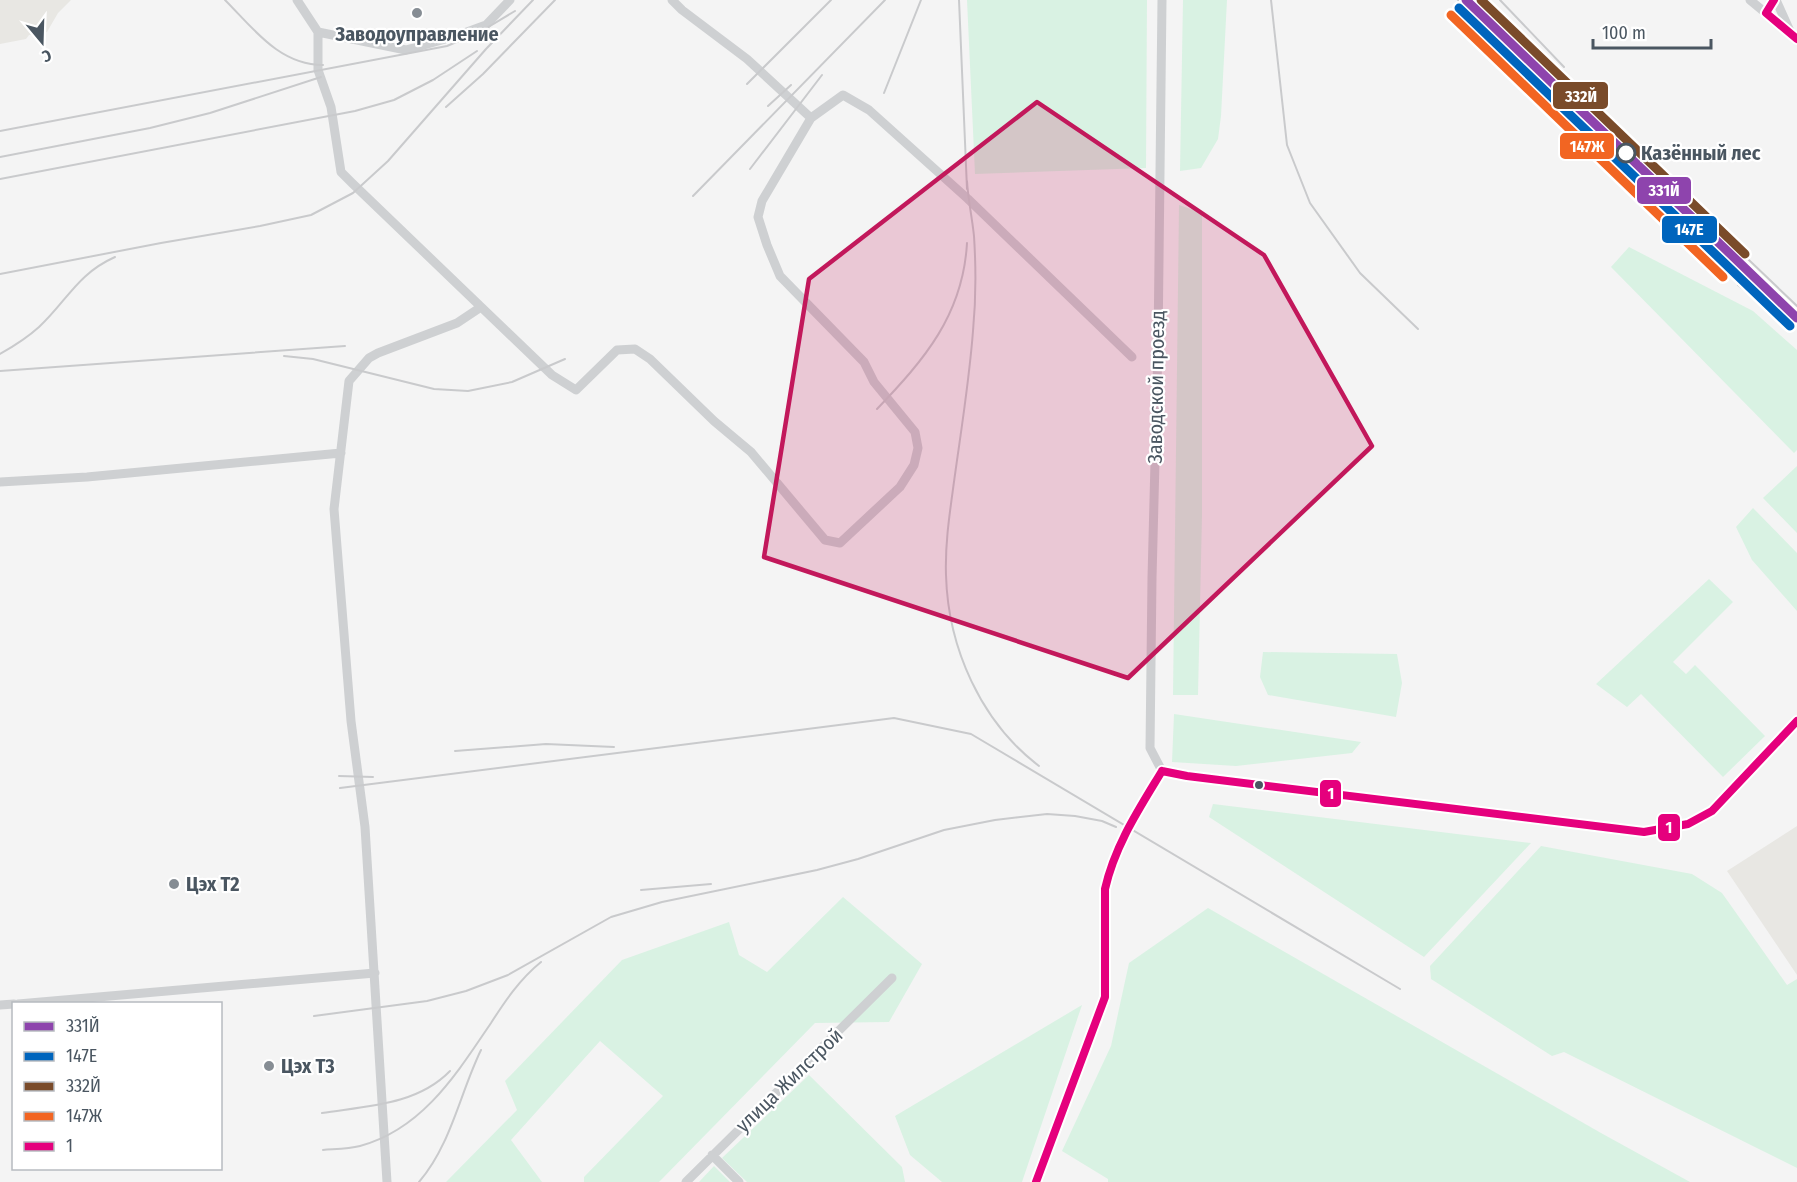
<svg xmlns="http://www.w3.org/2000/svg" width="1797" height="1182" font-family="'Fira Sans Condensed',sans-serif">
<style>
.commercial{fill:#e8e7e3}
.green{fill:#d9f2e3}
.lines{fill:none;stroke-linecap:round;stroke-linejoin:round}
.minor{stroke:#ced0d2;stroke-width:9}
.rail{stroke:#c9cacc;stroke-width:2}
.bus-1-casing{stroke:#fff;stroke-width:12}
.bus-1{stroke:#e5007d;stroke-width:8}
.rail-1-casing{stroke:#fff;stroke-width:14}
.rail-2-casing{stroke:#fff;stroke-width:14}
.rail-3-casing{stroke:#fff;stroke-width:14}
.rail-4-casing{stroke:#fff;stroke-width:14}
.rail-1{stroke:#8e44ad;stroke-width:9}
.rail-2{stroke:#0065bd;stroke-width:9}
.rail-3{stroke:#7a4b2a;stroke-width:9}
.rail-4{stroke:#f26522;stroke-width:9}
.marked{fill:#c2185b;fill-opacity:0.2;stroke:#c2185b;stroke-width:4.5;stroke-linejoin:round}
.poi-dot{fill:#868d94;stroke:#fff;stroke-width:2}
.stop-dot{fill:#fff;stroke:#4a5661;stroke-width:3}
.bus-dot{fill:#4a5661;stroke:#fff;stroke-width:2}
.labels{text-anchor:middle;dominant-baseline:central;stroke-width:4.5;stroke-linejoin:round;paint-order:stroke}
.poi-label{font-size:20px;font-weight:bold;fill:#4a5661;stroke:#fff;text-anchor:start}
.stop-label{font-size:20px;font-weight:bold;fill:#4a5661;stroke:#fff;text-anchor:start}
.street-label{font-size:20px;fill:#4a5661;stroke:#fff}
.line-badge{stroke:#fff;stroke-width:2}
.badge-label{font-size:16px;text-anchor:middle;font-weight:bold;fill:#fff}
</style>
<rect width="100%" height="100%" fill="#f4f4f4"/>
<path class="commercial" d="M0,0h71l-13,13 -11,19 -18,3 -3,4 -26,5z
M1797,826v149l-70,-104z"/>
<path class="green" d="M967,0h180l-1,168 -171,6z
M1183,0h44l-6,116 -3,23 -17,29 -21,3z
M1179,205l23,8v303l-4,179h-25z
M1629,247l124,64 44,39v100l-3,3 -183,-186z
M1797,466v67l-34,-35z
M1753,508l44,45v58l-45,-51 -16,-33z
M1709,579l24,23 -60,60 13,12 9,-9 70,71 -42,41 -82,-83 -14,13 -31,-23z
M1263,652l134,2 5,29 -6,34 -128,-22 -8,-18z
M1174,714l187,28 -9,11 -116,13 -64,-4z
M1213,804l318,39 -107,114 -215,-140z
M1541,846l151,28 30,19 65,92 10,-6v189l-233,-116 -12,4 -121,-77 -1,-13z
M843,897l79,67 -33,58 -74,1 -156,159h-75v-5l79,-81 -63,-55 -89,99 31,42h-96l71,-72 -12,-29 117,-121 107,-38 10,33 28,17z
M1208,908l393,225 89,49h-582v-3l-46,-28 49,-105 18,-83z
M1082,1005l-60,177h-80l-32,-27 -15,-39z
M809,1075l93,92 3,15h-158l-25,-24z
M714,1166l16,16h-31z"/>
<g class="lines">
<path class="minor" d="M297,0l21,32v38l13,37 10,65 11,11 200,192 24,15 41,-40 18,-1 15,10 64,62 37,31 74,88 15,3 60,-56 14,-22 4,-17 -3,-16 -41,-50 -10,-20 -84,-86 -13,-31 -9,-28 4,-16 49,-83 32,-23 26,15 99,89 164,158
M672,0l10,10 65,49 64,59
M1162,0l-4,346 -6,232 -2,170 12,23
M1750,0l47,39
M1776,0l14,31
M318,32l88,18 50,-14 30,-11 24,-25
M0,482l87,-5 254,-24
M1162,771l25,5 457,56 44,-8 24,-13 85,-90
M18,1004l357,-31
M0,1005l14,-1
M712,1155l27,27
M387,1182l-22,-355 -14,-106 -17,-212 15,-128 20,-23 9,-5 79,-30 24,-16
M686,1182l206,-204
M1036,1182l69,-185v-108c7,-43 35,-81 57,-118"/>
<path class="rail" d="M225,0c28,28 54,65 98,65
M959,0l8,189
M1271,0l16,145 23,58 50,70 58,56
M1458,0l339,326
M1483,0l174,172 140,134
M1500,0l64,67
M747,84l84,-84
M884,93l37,-93
M768,106l23,-21
M446,107l37,-33 72,-74
M0,131l447,-85 33,-14 35,-21
M0,157l150,-29 60,-15 111,-36
M750,169l72,-94
M0,179l355,-68 39,-11 39,-20 44,-29
M967,181c1,18 5,36 7,55 2,31 2,64 -1,95 -4,53 -13,106 -20,158 -4,29 -8,57 -7,86 2,73 35,147 93,191
M693,196l192,-196
M0,274l161,-31 99,-17 51,-11 42,-22 35,-32 98,-112 47,-49
M1738,285l30,24
M0,354c14,-8 27,-16 39,-27 28,-26 38,-53 76,-70
M284,356l29,3 121,30 34,2 44,-9 53,-23
M0,371l345,-25
M877,409c47,-49 86,-94 90,-166
M455,751l91,-7 68,3
M339,776l34,1
M340,788l554,-70 77,16 429,255
M641,890l70,-6
M314,1016l113,-15 39,-10 42,-16 103,-58 51,-15 155,-32 41,-11 86,-29 51,-10 52,-6 28,2 27,5 14,6
M322,1113c45,-7 95,-8 128,-42
M323,1150c12,-1 25,-1 37,-4 63,-17 97,-73 131,-123 14,-22 29,-44 50,-61
M419,1182c32,-37 41,-89 62,-132"/>
<defs>
<path id="bus-1" d="M1774,0l-8,13 31,26
M1162,771l25,5 457,56 44,-8 24,-13 85,-90
M1036,1182l69,-185v-108c10,-44 34,-80 57,-118"/>
</defs>
<use href="#bus-1" class="bus-1-casing"/>
<use href="#bus-1" class="bus-1"/>
<defs>
<path id="rail-1" d="M1466,0l331,318"/>
<path id="rail-2" d="M1459,8l331,318"/>
<path id="rail-3" d="M1481,0l264,254"/>
<path id="rail-4" d="M1451,15l272,262"/>
</defs>
<use href="#rail-1" class="rail-1-casing"/>
<use href="#rail-2" class="rail-2-casing"/>
<use href="#rail-3" class="rail-3-casing"/>
<use href="#rail-4" class="rail-4-casing"/>
<use href="#rail-1" class="rail-1"/>
<use href="#rail-2" class="rail-2"/>
<use href="#rail-3" class="rail-3"/>
<use href="#rail-4" class="rail-4"/>
</g>
<path class="marked" d="M1037,102l227,153 108,191 -244,232 -364,-121 45,-278z"/>
<g class="poi-dot">
<circle cx="417" cy="13" r="6"/>
<circle cx="174" cy="884" r="6"/>
<circle cx="269" cy="1066" r="6"/>
</g>
<circle class="stop-dot" cx="1626" cy="153" r="9"/>
<circle class="bus-dot" cx="1259" cy="785" r="5"/>
<g class="labels">
<g class="poi-label">
<text x="417" y="34" text-anchor="middle">Заводоуправление</text>
<text x="186" y="884">Цэх Т2</text>
<text x="281" y="1066">Цэх Т3</text>
</g>
<g class="stop-label">
<text x="1641" y="153">Казённый лес</text>
</g>
<g class="street-label">
<text transform="translate(1156 387) rotate(-89)">Заводской проезд</text>
<text transform="translate(789 1080) rotate(-44)">улица Жилстрой</text>
</g>
</g>
<g class="line-badge">
<rect x="1552" y="81" width="57" height="29" rx="6" fill="#7a4b2a"/>
<rect x="1559" y="132" width="56" height="28" rx="6" fill="#f26522"/>
<rect x="1636" y="176" width="56" height="29" rx="6" fill="#8e44ad"/>
<rect x="1661" y="215" width="57" height="29" rx="6" fill="#0065bd"/>
<rect x="1319" y="779" width="23" height="29" rx="6" fill="#e5007d"/>
<rect x="1657" y="813" width="24" height="29" rx="6" fill="#e5007d"/>
</g>
<g class="badge-label">
<text x="1581" y="102">332Й</text>
<text x="1587" y="152">147Ж</text>
<text x="1664" y="196">331Й</text>
<text x="1689" y="235">147Е</text>
<text x="1331" y="799">1</text>
<text x="1669" y="833">1</text>
</g>
<rect x="12" y="1002" width="210" height="168" fill="#ffffff" stroke="#b7bbc0" stroke-width="1.5"/>
<rect x="24" y="1022" width="30" height="9" fill="#8e44ad" stroke="#b7bbc0" stroke-width="1.5"/>
<text x="66" y="1032" font-size="18" fill="#4a5661">331Й</text>
<rect x="24" y="1052" width="30" height="9" fill="#0065bd" stroke="#b7bbc0" stroke-width="1.5"/>
<text x="66" y="1062" font-size="18" fill="#4a5661">147Е</text>
<rect x="24" y="1082" width="30" height="9" fill="#7a4b2a" stroke="#b7bbc0" stroke-width="1.5"/>
<text x="66" y="1092" font-size="18" fill="#4a5661">332Й</text>
<rect x="24" y="1112" width="30" height="9" fill="#f26522" stroke="#b7bbc0" stroke-width="1.5"/>
<text x="66" y="1122" font-size="18" fill="#4a5661">147Ж</text>
<rect x="24" y="1142" width="30" height="9" fill="#e5007d" stroke="#b7bbc0" stroke-width="1.5"/>
<text x="66" y="1152" font-size="18" fill="#4a5661">1</text>
<g transform="translate(42 42) rotate(161)" stroke="#ffffff" stroke-width="4.5" paint-order="stroke">
<path d="M0-4.5L10 22L0 15L-10 22Z" fill="#4a5661"/>
<text y="-9" font-size="16" font-weight="bold" text-anchor="middle" fill="#4a5661">С</text>
</g>
<path d="M1593 39v9h118v-9" fill="none" stroke="#4a5661" stroke-width="3"/>
<text x="1602" y="39" font-size="18" fill="#4a5661" stroke="#ffffff" stroke-width="4.5" paint-order="stroke">100 m</text>
</svg>
